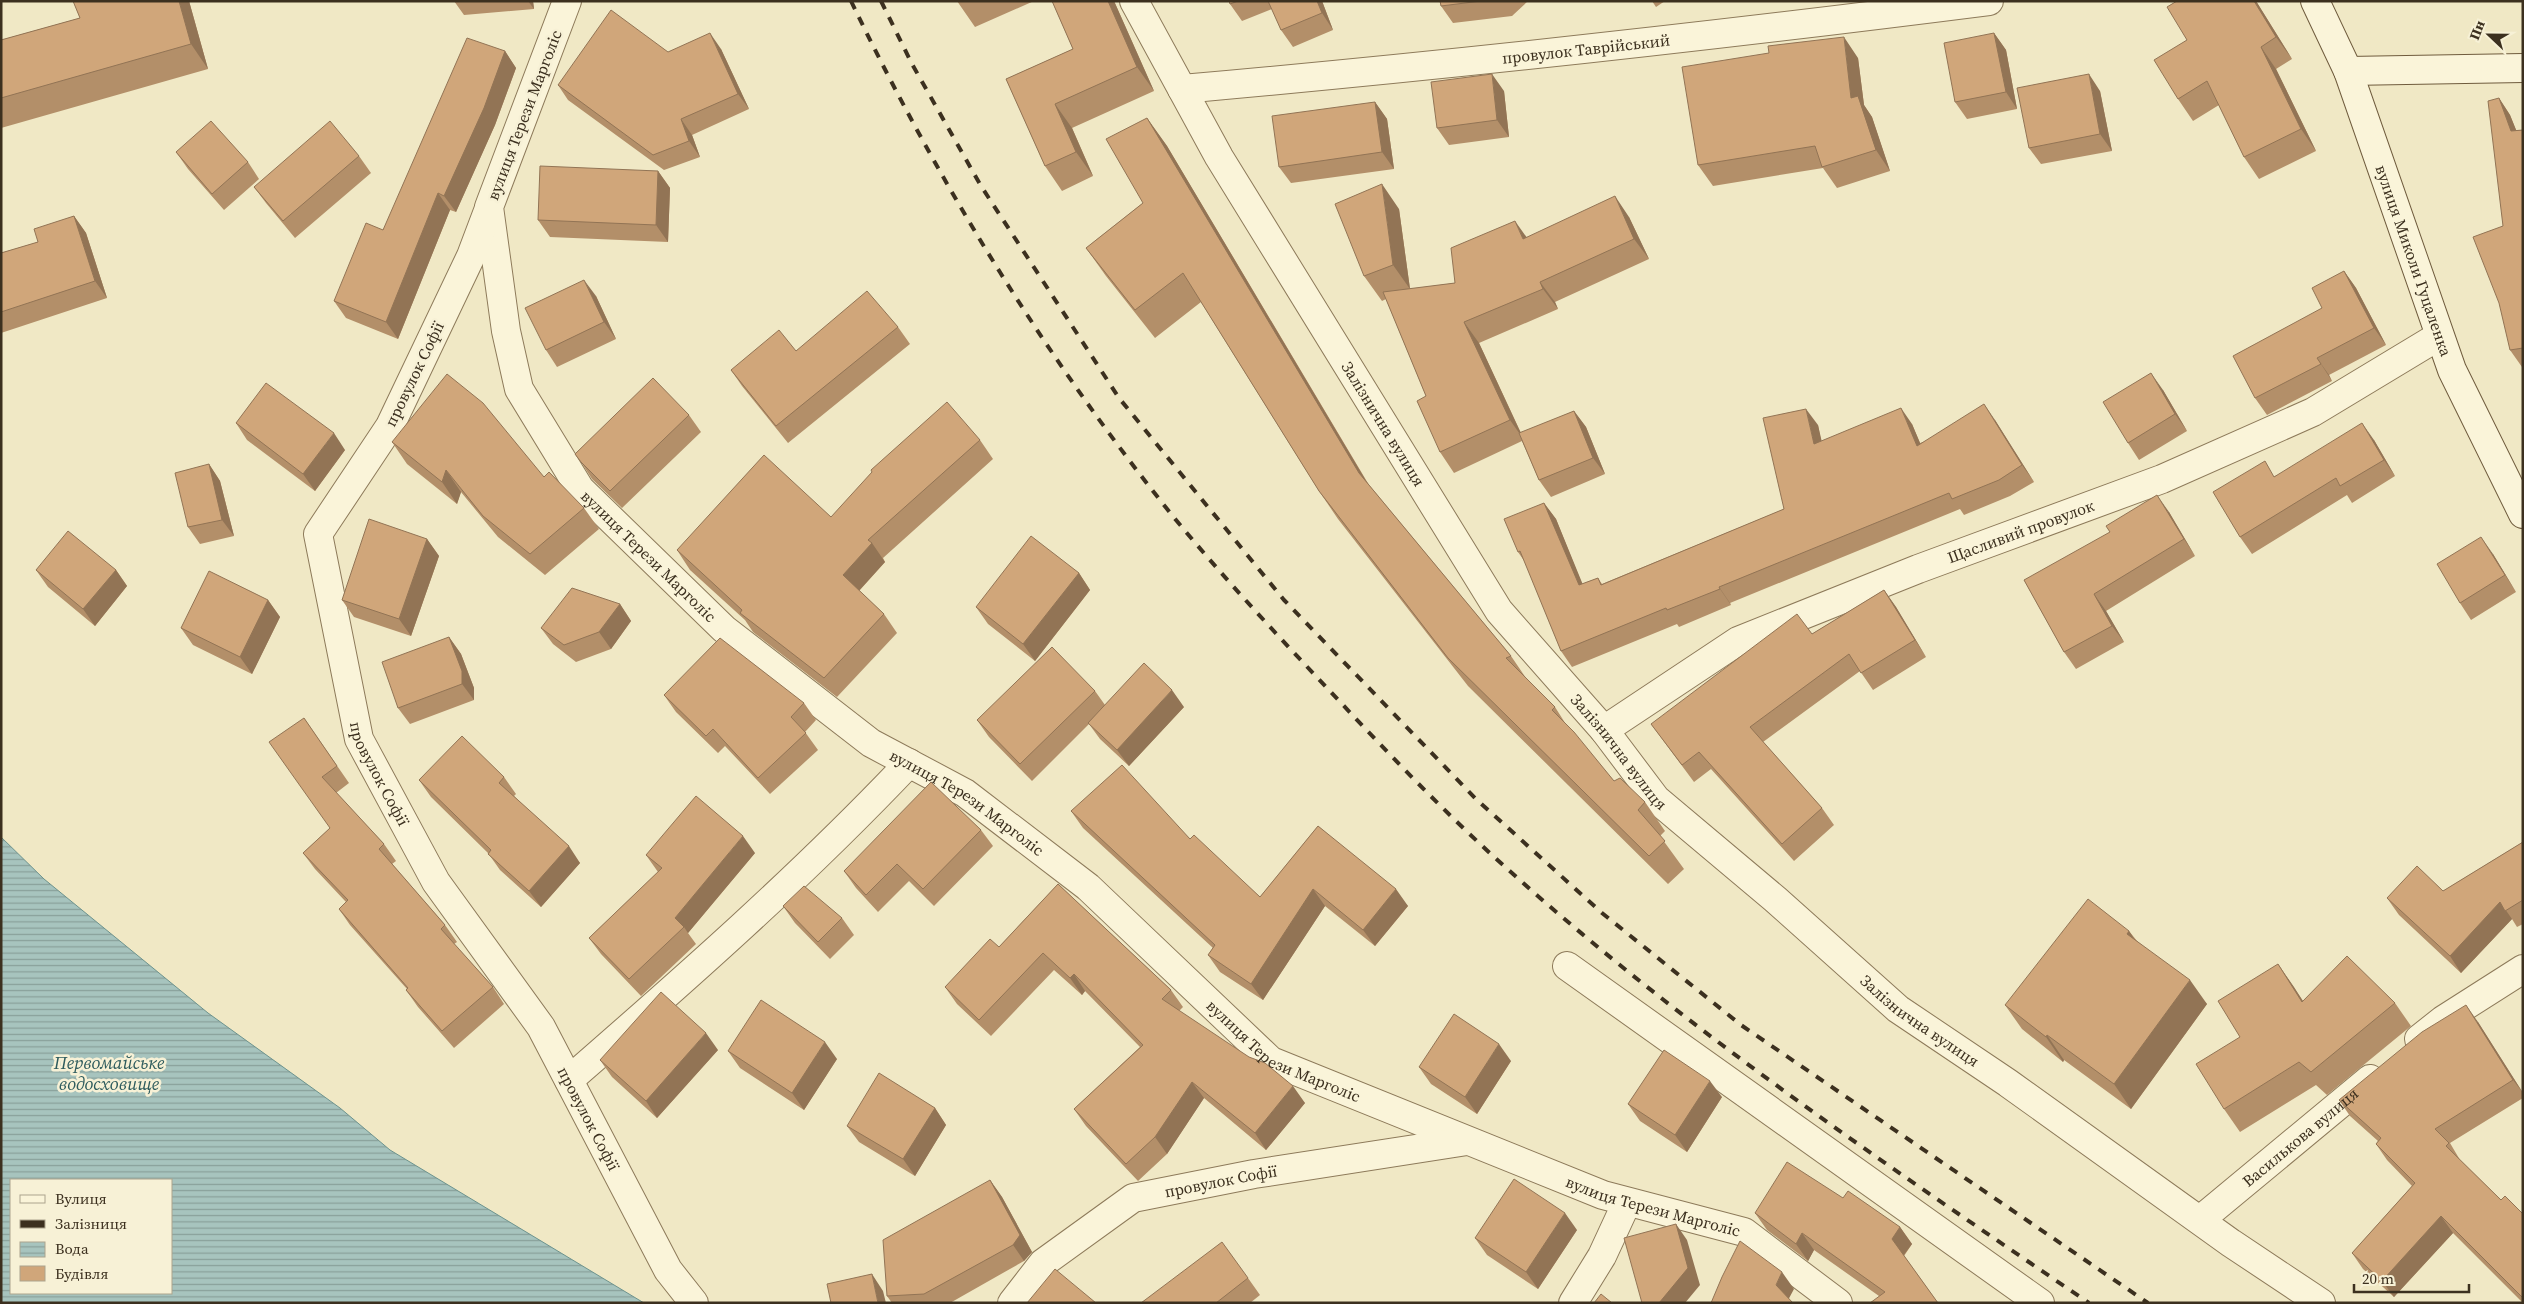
<svg xmlns="http://www.w3.org/2000/svg" width="2524" height="1304" font-family="'Source Serif 4',serif">
<style>
.water{fill:url(#water-rules);stroke:#6d938d;fill-rule:evenodd}
.lines{fill:none;stroke-linecap:round;stroke-linejoin:round}
.street-casing{stroke:#8d7a5a;stroke-width:30}
.secondary-casing{stroke:#6f5b3d;stroke-width:30}
.street{stroke:#faf4d9;stroke-width:28}
.secondary{stroke:#faf4d9;stroke-width:28}
.rail{stroke:#3c301f;stroke-width:4;stroke-dasharray:9 9;stroke-linecap:butt}
.wall{fill:#b38f69}
.shaded-wall{fill:#927455}
.building{fill:#d0a67a;stroke:#927455}
.labels{text-anchor:middle;dominant-baseline:central;stroke-width:5;stroke-linejoin:round;paint-order:stroke}
.street-label{font-size:16px;fill:#3c301f;stroke:#f7f1d6}
.water-label{font-size:18px;font-style:italic;fill:#2d5b5d;stroke:#f7f1d6}
</style>
<defs>
<pattern id="water-rules" width="6" height="5" patternUnits="userSpaceOnUse" patternTransform="scale(1.25)"><rect width="6" height="5" fill="#a7c4be"/><path d="M0 2.5h6" fill="none" stroke="#89a09a"/></pattern>
</defs>
<rect width="100%" height="100%" fill="#f0e8c5"/>
<path class="water" d="M1,837l43,42 164,134 132,95 50,42 254,153h-643zM11,1180h160v113h-160z"/>
<g class="lines">
<defs>
<g id="street">
<path id="s1" d="M567,1l-78,206 17,124 13,58 61,100 144,140 147,114 94,50 123,94 183,174 332,134 141,37 94,71"/>
<path id="s2" d="M1134,1l85,156 280,454 105,119 52,69 119,100 123,110 110,74 223,160 90,60"/>
<path id="s3" d="M1182,89c270,-24 539,-54 807,-88"/>
<path id="s4" d="M488,211l-17,45 -81,170 -72,108 41,205 77,143 105,145 127,243 26,33"/>
<path id="s5" d="M1604,730l134,-89 180,-72 244,-90 151,-67 126,-76"/>
<path d="M1567,966l473,337"/>
<path d="M2419,1039l24,-19 80,-51"/>
<path d="M569,1080c116,-101 233,-204 340,-317"/>
<path id="s6" d="M2200,1220l170,-141"/>
<path id="s7" d="M1012,1303l31,-40 90,-65 121,-24 213,-33"/>
<path d="M1573,1303l29,-47 25,-54"/>
</g>
<g id="secondary">
<path id="s8" d="M2315,1l33,70 104,299 71,144"/>
<path d="M2348,71l175,-3"/>
</g>
</defs>
<use href="#street" class="street-casing"/>
<use href="#secondary" class="secondary-casing"/>
<use href="#street" class="street"/>
<use href="#secondary" class="secondary"/>
<path class="rail" d="M851,1c88,183 197,361 325,519 48,58 101,115 153,170 56,60 113,120 174,175 181,164 385,301 586,438
M881,1l31,63 69,122 138,212 165,202 192,199 126,114 139,112 407,278"/>
</g>
<path class="wall" d="M73,1h116l19,68 -207,59v-88l79,-22z
M454,1h79l1,8 -70,6z
M957,1h77l-59,26z
M1052,1h62l40,90 -82,37 21,48 -31,15 -17,-25 -39,-87 67,-30z
M1229,1h93l11,29 -40,17 -12,-17 -9,-21 -30,12 -12,-17z
M1440,1h88l-16,15 -59,7 -12,-17z
M1652,1h13l-9,6z
M2177,1h79l36,58 -16,10 40,82 -57,28 -15,-22 -25,-52 -26,16 -15,-22 9,-59z
M1994,33l12,17 11,59 -50,10 -12,-17z
M721,49l28,60 -57,26 8,22 -36,13 -96,-70 -10,-15 110,-33z
M505,51l11,17 -21,57 -39,87 -6,-2 -52,129 -52,-21 -12,-17z
M1858,58l6,47 8,12 18,54 -53,17 -14,-20 -110,18 -15,-21z
M1504,91l5,46 -60,8 -12,-17z
M2100,91l12,60 -71,13 -12,-16z
M2499,98l11,17 6,15h7l-1,237 -12,-17 -7,-124z
M1375,102l12,17 7,50 -103,14 -12,-16z
M1147,118l20,28 202,339 142,171 17,25 27,26 12,19 47,55 31,21 20,29 -5,5 24,33 -16,15 -200,-198 -130,-167 -19,-28 -118,-189 -46,36 -49,-62 -20,-28 57,-45z
M176,152l72,10 11,17 -35,31 -36,-41z
M359,156l12,17 -76,65 -29,-35 -12,-16z
M658,171l12,17 -2,54 -118,-5 -12,-17z
M1399,209l11,80 45,-6 72,-46 102,-20 20,42 -94,43 3,7 -79,34 42,90 53,-22 12,16 19,47 -54,23 -12,-17 -17,-39 -68,32 -14,-21 -14,-56 -40,-97 -4,2 -18,-25z
M74,216l12,17 21,65 -106,35v-80l37,-11z
M2344,271l12,17 30,57 -57,30 3,6 -65,34 -12,-17 67,-90z
M596,296l20,43 -59,28 -11,-17z
M898,327l12,17 -122,99 -46,-57 -11,-16 65,-19z
M2163,390l24,41 -48,29 -11,-17z
M689,415l12,17 -79,76 -30,-29 -11,-17z
M1995,420l39,62 -24,14 -46,19 -4,-6 -230,94 1,2 -52,22 -2,-3 -105,43 -11,-16 -36,-89 -7,-10 26,-49 12,16 26,65 16,-6 4,6 182,-75 34,-84 3,16 91,-17 8,19z
M236,423l109,27 -30,41 -68,-51z
M980,440l13,19 -110,99 2,4 -26,29 25,23 13,19 -60,64 -84,-65 -8,-12 -55,-50 -13,-20 154,-33z
M2374,440l21,36 -43,27 -5,-8 -95,59 -12,-17 35,-61z
M392,442l152,35 40,31 15,21 -54,46 -47,-38 -37,-45 -4,12 -50,-40z
M209,464l11,17 14,55 -34,8 -12,-17z
M2169,512l26,44 -89,55 18,31 -48,27 -12,-17 -40,-72z
M427,539l12,17 -28,80 -57,-19 -12,-17z
M2493,554l23,38 -45,28 -11,-17z
M36,570h80l11,16 -32,40 -47,-39z
M1079,573l11,17 -55,71 -47,-37 -12,-17z
M1884,590l12,17 30,50 -53,33 -13,-19 -97,71 59,66 12,17 -40,36 -83,-92 -17,13 -43,-58 161,-90z
M268,600l12,17 -28,57 -59,-29 -12,-17z
M620,604l11,17 -20,28 -35,13 -23,-18 -12,-16z
M449,637l12,17 13,34v12l-64,24 -12,-16z
M1095,691l10,14 79,2 -55,59 -29,-27 -11,-15 -57,57 -43,-44 -12,-17z
M664,695l140,8 12,17 -11,12 13,18 -48,44 -45,-48 -7,7 -42,-41z
M304,718l45,65 -13,10 48,51 12,17 -4,3 53,61 12,17 -3,2 39,43 11,17 -50,44 -36,-41 -12,-17 1,-1 -57,-64 -11,-16 7,-7 -31,-33 -12,-16 27,-25z
M504,777l12,17 -2,2 66,67 -39,44 -41,-37 -12,-17 -57,-56 -12,-17z
M1071,811l119,28 70,58 58,-71 90,80 -33,40 -50,-40 -62,94 -43,-28 -12,-17 5,-7 -130,-120z
M981,830l12,16 -59,60 -25,-25 -31,31 -22,-24 -12,-17z
M2523,842v82l-6,3 -5,-8 -51,54 -62,-58 -12,-17 56,-7z
M755,853l-67,80 8,11 -55,52 -40,-42 -12,-16 69,-66 -12,-17z
M1058,884l113,106 12,17 -4,4 126,92 -39,47 -62,-52 -37,56 -29,27 -52,-55 -12,-17 66,-62 -55,-56 -3,4 -28,-25 -63,66 -34,-32 -12,-17 54,-40z
M783,906l59,12 12,17 -24,24 -35,-36z
M2129,931l8,10 70,63 -76,105 -67,-49 -1,2 -41,-33 -17,-24z
M2278,964l25,37 92,2 16,23 -84,69 -11,-10 -76,47 -16,-23 16,-72z
M2478,1022l45,71v5l-73,45 10,17 41,40 22,14v89l-70,-70 -59,64 -31,-28 -11,-16 60,-67 -25,-26 -11,-16 2,-3 -28,-25 -11,-16z
M718,1050l-61,68 -45,-41 -12,-17z
M728,1051l109,8 -33,51 -64,-42z
M1511,1061l-34,53 -46,-30 -12,-17z
M1722,1097l-35,55 -47,-31 -12,-17z
M935,1108l11,17 -31,51 -56,-34 -12,-16z
M990,1180l12,17 30,55 -8,9 -74,42h-58l-5,-7z
M1843,1198l57,29 12,17 -8,12 34,47 -59,-7 -65,-46 -6,11 -41,-31 -12,-17z
M1577,1230l-39,59 -51,-34 -12,-17z
M1248,1278l12,17 -10,8h-109z"/>
<path class="shaded-wall" d="M179,1h10l19,68 -17,-25z
M528,1h5l1,8z
M1108,1h6l40,90 -17,-24z
M1317,1h5l11,29 -11,-17z
M2254,1h2l36,58 -16,-22z
M710,33l11,16 28,60 -11,-15z
M1994,33l12,17 11,59 -11,-17z
M1844,37l14,21 6,47 8,12 18,54 -14,-21 -25,-52z
M2261,47l15,22 40,82 -15,-22z
M505,51l11,17 -21,57 -39,87 -12,-16z
M1492,74l12,17 5,46 -12,-17z
M2089,74l11,17 12,60 -12,-17z
M2499,98l11,17 13,32 -12,-16z
M1375,102l12,17 7,50 -12,-17z
M1055,104l17,24 21,48 -17,-24z
M1147,118l20,28 211,355 -19,-28z
M681,119l11,16 8,22 -11,-16z
M658,171l12,17 -2,54 -12,-17z
M1382,184l17,25 11,80 -17,-24z
M438,193l12,17 -52,129 -12,-17z
M1615,196l14,21 20,42 -15,-20z
M74,216l12,17 21,65 -12,-17z
M1515,221l15,21 -7,-3z
M2344,271l12,17 30,57 -12,-17z
M584,280l12,16 20,43 -12,-17z
M1540,282l15,20 3,7 -15,-20z
M1464,322l15,21 45,97 -14,-20z
M2317,358l12,17 3,6 -11,-17z
M2151,373l12,17 24,41 -12,-17z
M1984,404l11,16 39,62 -12,-17z
M1901,408l11,16 16,38 -11,-16z
M1806,409l12,16 8,35 -12,-16z
M1574,411l12,16 19,47 -12,-16z
M2362,423l12,17 21,36 -11,-16z
M334,433l11,17 -30,41 -12,-17z
M209,464l11,17 14,55 -12,-16z
M446,470l15,22 -4,12 -15,-22z
M2157,495l12,17 26,44 -11,-17z
M1544,503l12,16 34,83 -11,-17z
M2481,537l12,17 23,38 -11,-17z
M427,539l12,17 -28,80 -12,-17z
M872,543l13,19 -29,32 -13,-19z
M116,570l11,16 -32,40 -12,-17z
M1079,573l11,17 -55,71 -12,-17z
M1719,587l11,16 1,2 -11,-16z
M1884,590l12,17 30,50 -11,-17z
M2094,594l12,17 18,31 -12,-16z
M268,600l12,17 -28,57 -12,-17z
M620,604l11,17 -20,28 -12,-17z
M449,637l12,17 13,34v12l-12,-16z
M1172,690l12,17 -55,59 -12,-16z
M743,836l12,17 -67,80 -4,-6 -9,-9z
M569,846l11,17 -39,44 -12,-16z
M1313,889l12,17 -62,94 -12,-16z
M1396,889l12,17 -33,40 -12,-16z
M2500,902l12,17 -51,54 -11,-17z
M2129,931l17,25 -19,-22z
M2278,964l16,23 24,38 -16,-23z
M1074,974l11,17 -3,4 -12,-17z
M2190,980l17,24 -76,105 -17,-25z
M2466,1005l12,17 45,71 -10,-13z
M706,1033l12,17 -61,68 -11,-17z
M2047,1035l17,25 -1,2 -17,-25z
M825,1042l12,17 -33,51 -12,-17z
M1499,1044l12,17 -34,53 -12,-17z
M1710,1081l12,16 -35,55 -12,-17z
M1192,1082l12,16 -37,56 -12,-17z
M1293,1086l12,17 -39,47 -11,-17z
M935,1108l11,17 -31,51 -12,-17z
M990,1180l12,17 30,55 -8,9 -11,-16z
M1565,1213l12,17 -39,59 -12,-17z
M2441,1216l12,17 -59,64 -12,-16z
M1676,1224l11,16 13,45 -15,18h-26z
M1900,1227l12,17 -9,12 -11,-17z
M1802,1233l12,17 -6,11 -12,-17z
M1782,1272l12,17 -7,13 -11,-17z
M872,1274l11,17 3,12h-8z"/>
<path class="building" d="M73,1h106l12,43 -190,54v-58l79,-22z
M1052,1h56l29,66 -82,37 21,48 -31,14 -39,-87 67,-30z
M1229,1h9l-8,3z
M1268,1h49l5,12 -41,17z
M1440,1h41l-40,5z
M2177,1h77l22,36 -15,10 40,82 -57,28 -37,-76 -29,18 -24,-39 33,-20 -20,-33z
M611,10l57,42 42,-19 28,61 -57,25 8,22 -36,14 -95,-70z
M1994,33l12,59 -51,10 -11,-59z
M1844,37l7,61 7,-2 18,54 -54,17 -7,-21 -117,19 -16,-98 87,-14 -1,-7z
M467,38l38,13 -21,57 -40,88 -6,-3 -52,129 -52,-21 32,-78 17,7z
M1492,74l5,46 -60,8 -6,-46z
M2089,74l11,60 -71,14 -12,-60z
M2499,98l12,33 12,-1v218l-13,2 -11,-47 -26,-66 30,-11 -15,-125z
M1375,102l7,50 -103,15 -7,-51z
M1147,118l212,355 152,183 -5,2 49,49 -3,3 22,22 40,49 6,-3 25,24 -7,8 27,31 -16,15 -201,-198 -129,-167 -136,-218 -48,37 -49,-62 57,-45 -37,-64z
M211,121l37,41 -36,32 -36,-42z
M330,121l29,35 -76,65 -29,-34z
M540,166l118,5 -2,54 -118,-5z
M1382,184l11,81 -29,11 -29,-72z
M1615,196l19,43 -94,43 3,7 -79,33 46,98 -70,32 -23,-51 9,-5 -43,-104 72,-9 -4,-35 64,-27 8,18z
M74,216l21,65 -94,31v-59l37,-11 -4,-13z
M2344,271l30,57 -57,30 4,6 -66,34 -22,-42 89,-48 -10,-20z
M584,280l20,42 -58,28 -21,-42z
M867,291l31,36 -122,99 -45,-56 48,-40 17,21z
M2151,373l24,41 -47,29 -25,-41z
M447,374l36,29 61,74 5,-5 35,36 -54,46 -47,-38 -37,-46 -4,12 -50,-40z
M653,378l36,37 -79,76 -29,-29 -6,-8z
M266,383l68,50 -31,41 -67,-51z
M947,402l33,38 -112,100 4,3 -29,32 41,39 -60,64 -84,-65 2,-3 -65,-60 87,-95 67,62 41,-45 -1,-2z
M1984,404l38,61 -23,15 -47,19 -3,-6 -230,94 1,2 -53,21 -1,-2 -105,43 -41,-100 -2,1 -14,-33 40,-16 35,82 19,-7 3,7 183,-76 -21,-91 43,-9 8,35 87,-36 16,38z
M1574,411l19,47 -54,22 -20,-47z
M2362,423l22,37 -44,26 -4,-8 -96,59 -27,-45 52,-31 9,16z
M209,464l13,56 -34,7 -13,-54z
M2157,495l27,44 -90,55 18,32 -48,26 -40,-72 86,-48 -4,-6z
M369,519l58,20 -28,80 -57,-19z
M68,531l48,39 -33,39 -47,-39z
M1031,536l48,37 -56,71 -47,-37z
M2481,537l24,38 -45,28 -23,-39z
M209,571l59,29 -28,57 -59,-29z
M572,588l48,16 -21,28 -35,13 -23,-17z
M1884,590l31,50 -54,33 -12,-19 -99,73 72,81 -40,36 -83,-92 -17,13 -31,-41 146,-110 15,20z
M449,637l13,34v13l-64,24 -16,-46z
M720,638l84,65 -13,14 15,16 -48,45 -45,-49 -7,7 -42,-41z
M1052,647l43,44 -75,73 -43,-44z
M1144,663l28,27 -55,60 -29,-27z
M304,718l33,48 -15,11 62,67 -5,5 66,76 -4,4 52,58 -51,44 -36,-41 2,-2 -69,-79 9,-9 -45,-47 27,-25 -61,-86z
M462,736l42,41 -5,6 70,63 -40,45 -41,-37 3,-4 -72,-70z
M1122,765l68,74 4,-4 66,62 58,-71 78,63 -33,41 -50,-41 -62,95 -43,-29 7,-10 -144,-134z
M931,782l50,48 -58,59 -26,-25 -31,31 -22,-24z
M696,796l47,40 -68,82 9,9 -55,52 -40,-41 73,-70 -16,-13z
M2523,842v58l-18,11 -5,-9 -50,54 -63,-58 30,-32 26,25z
M1058,884l113,106 -9,9 87,58 16,6 28,23 -38,47 -63,-51 -37,55 -29,27 -52,-55 69,-64 -69,-71 -4,4 -27,-25 -64,67 -34,-33 45,-48 9,8z
M804,886l38,32 -24,24 -35,-36z
M2088,899l41,32 -2,3 63,46 -76,104 -67,-49 -1,2 -41,-32z
M2347,956l48,47 -84,69 -12,-10 -75,47 -28,-45 44,-27 -22,-36 60,-37 24,38z
M661,992l45,41 -60,68 -46,-41z
M761,1000l64,42 -33,51 -64,-42z
M2466,1005l47,75 -78,49 14,14 -3,3 55,54 4,-4 18,18v84l-82,-82 -59,65 -30,-28 63,-70 -39,-39 5,-6 -42,-38 83,-68z
M1454,1014l45,30 -34,53 -46,-30z
M1664,1050l46,31 -35,54 -47,-31z
M879,1073l56,35 -32,51 -56,-33z
M1787,1162l56,36 5,-7 52,36 -8,12 46,64h-68l15,-11 -83,-59 -6,11 -41,-31z
M1514,1179l51,34 -39,59 -51,-34z
M990,1180l30,55 -7,10 -89,49 -37,2 -4,-56z
M1676,1224l12,44 -29,35h-17l-18,-65z
M1740,1241l42,31 -6,13 17,18h-82l11,-26z
M1222,1242l26,36 -32,25h-75z
M1055,1269l41,34h-69z
M872,1274l6,29h-47l-4,-19z
M1601,1294l11,9h-18z"/>
<g class="labels">
<g class="street-label">
<text stroke="none"><textPath href="#s3" startOffset="406">провулок Таврійський</textPath></text>
<text transform="translate(524 115) rotate(-69)">вулиця Терези Марголіс</text>
<text stroke="none"><textPath href="#s8" startOffset="278">вулиця Миколи Гуцаленка</textPath></text>
<text transform="translate(414 374) rotate(-64)">провулок Софії</text>
<text stroke="none"><textPath href="#s2" startOffset="491">Залізнична вулиця</textPath></text>
<text stroke="none"><textPath href="#s5" startOffset="464">Щасливий провулок</textPath></text>
<text stroke="none"><textPath href="#s1" startOffset="618">вулиця Терези Марголіс</textPath></text>
<text stroke="none"><textPath href="#s2" startOffset="896">Залізнична вулиця</textPath></text>
<text stroke="none"><textPath href="#s4" startOffset="615">провулок Софії</textPath></text>
<text stroke="none"><textPath href="#s1" startOffset="1022">вулиця Терези Марголіс</textPath></text>
<text stroke="none"><textPath href="#s2" startOffset="1301">Залізнична вулиця</textPath></text>
<text stroke="none"><textPath href="#s1" startOffset="1428">вулиця Терези Марголіс</textPath></text>
<text stroke="none"><textPath href="#s4" startOffset="1020">провулок Софії</textPath></text>
<text stroke="none"><textPath href="#s6" startOffset="130">Василькова вулиця</textPath></text>
<text stroke="none"><textPath href="#s7" startOffset="251">провулок Софії</textPath></text>
<text stroke="none"><textPath href="#s1" startOffset="1832">вулиця Терези Марголіс</textPath></text>
</g>
<g class="water-label">
<text x="109" y="1062">Первомайське<tspan x="109" dy="21">водосховище</tspan></text>
</g>
</g>
<rect width="2524" height="1304" fill="none" stroke="#3c301f" stroke-width="5"/>
<rect x="10" y="1179" width="162" height="115" fill="#f7f1d6" stroke="#aca48d"/>
<rect x="20" y="1195" width="25" height="8" fill="#faf4d9" stroke="#aca48d"/>
<text x="55" y="1204" font-size="15" fill="#3c301f">Вулиця</text>
<rect x="20" y="1220" width="25" height="8" fill="#3c301f" stroke="#aca48d"/>
<text x="55" y="1229" font-size="15" fill="#3c301f">Залізниця</text>
<rect x="20" y="1242" width="25" height="15" fill="url(#water-rules)" stroke="#aca48d"/>
<text x="55" y="1254" font-size="15" fill="#3c301f">Вода</text>
<rect x="20" y="1266" width="25" height="15" fill="#d0a67a" stroke="#aca48d"/>
<text x="55" y="1279" font-size="15" fill="#3c301f">Будівля</text>
<g transform="translate(2489 35) rotate(292)" stroke="#f7f1d6" stroke-width="4" paint-order="stroke">
<path d="M0-4L9 19L0 12L-9 19Z" fill="#3c301f"/>
<text y="-8" font-size="14" font-weight="bold" text-anchor="middle" fill="#3c301f">Пн</text>
</g>
<path d="M2354 1284v8h115v-8" fill="none" stroke="#3c301f" stroke-width="2.5"/>
<text x="2362" y="1284" font-size="15" fill="#3c301f" stroke="#f7f1d6" stroke-width="4" paint-order="stroke">20 m</text>
</svg>
